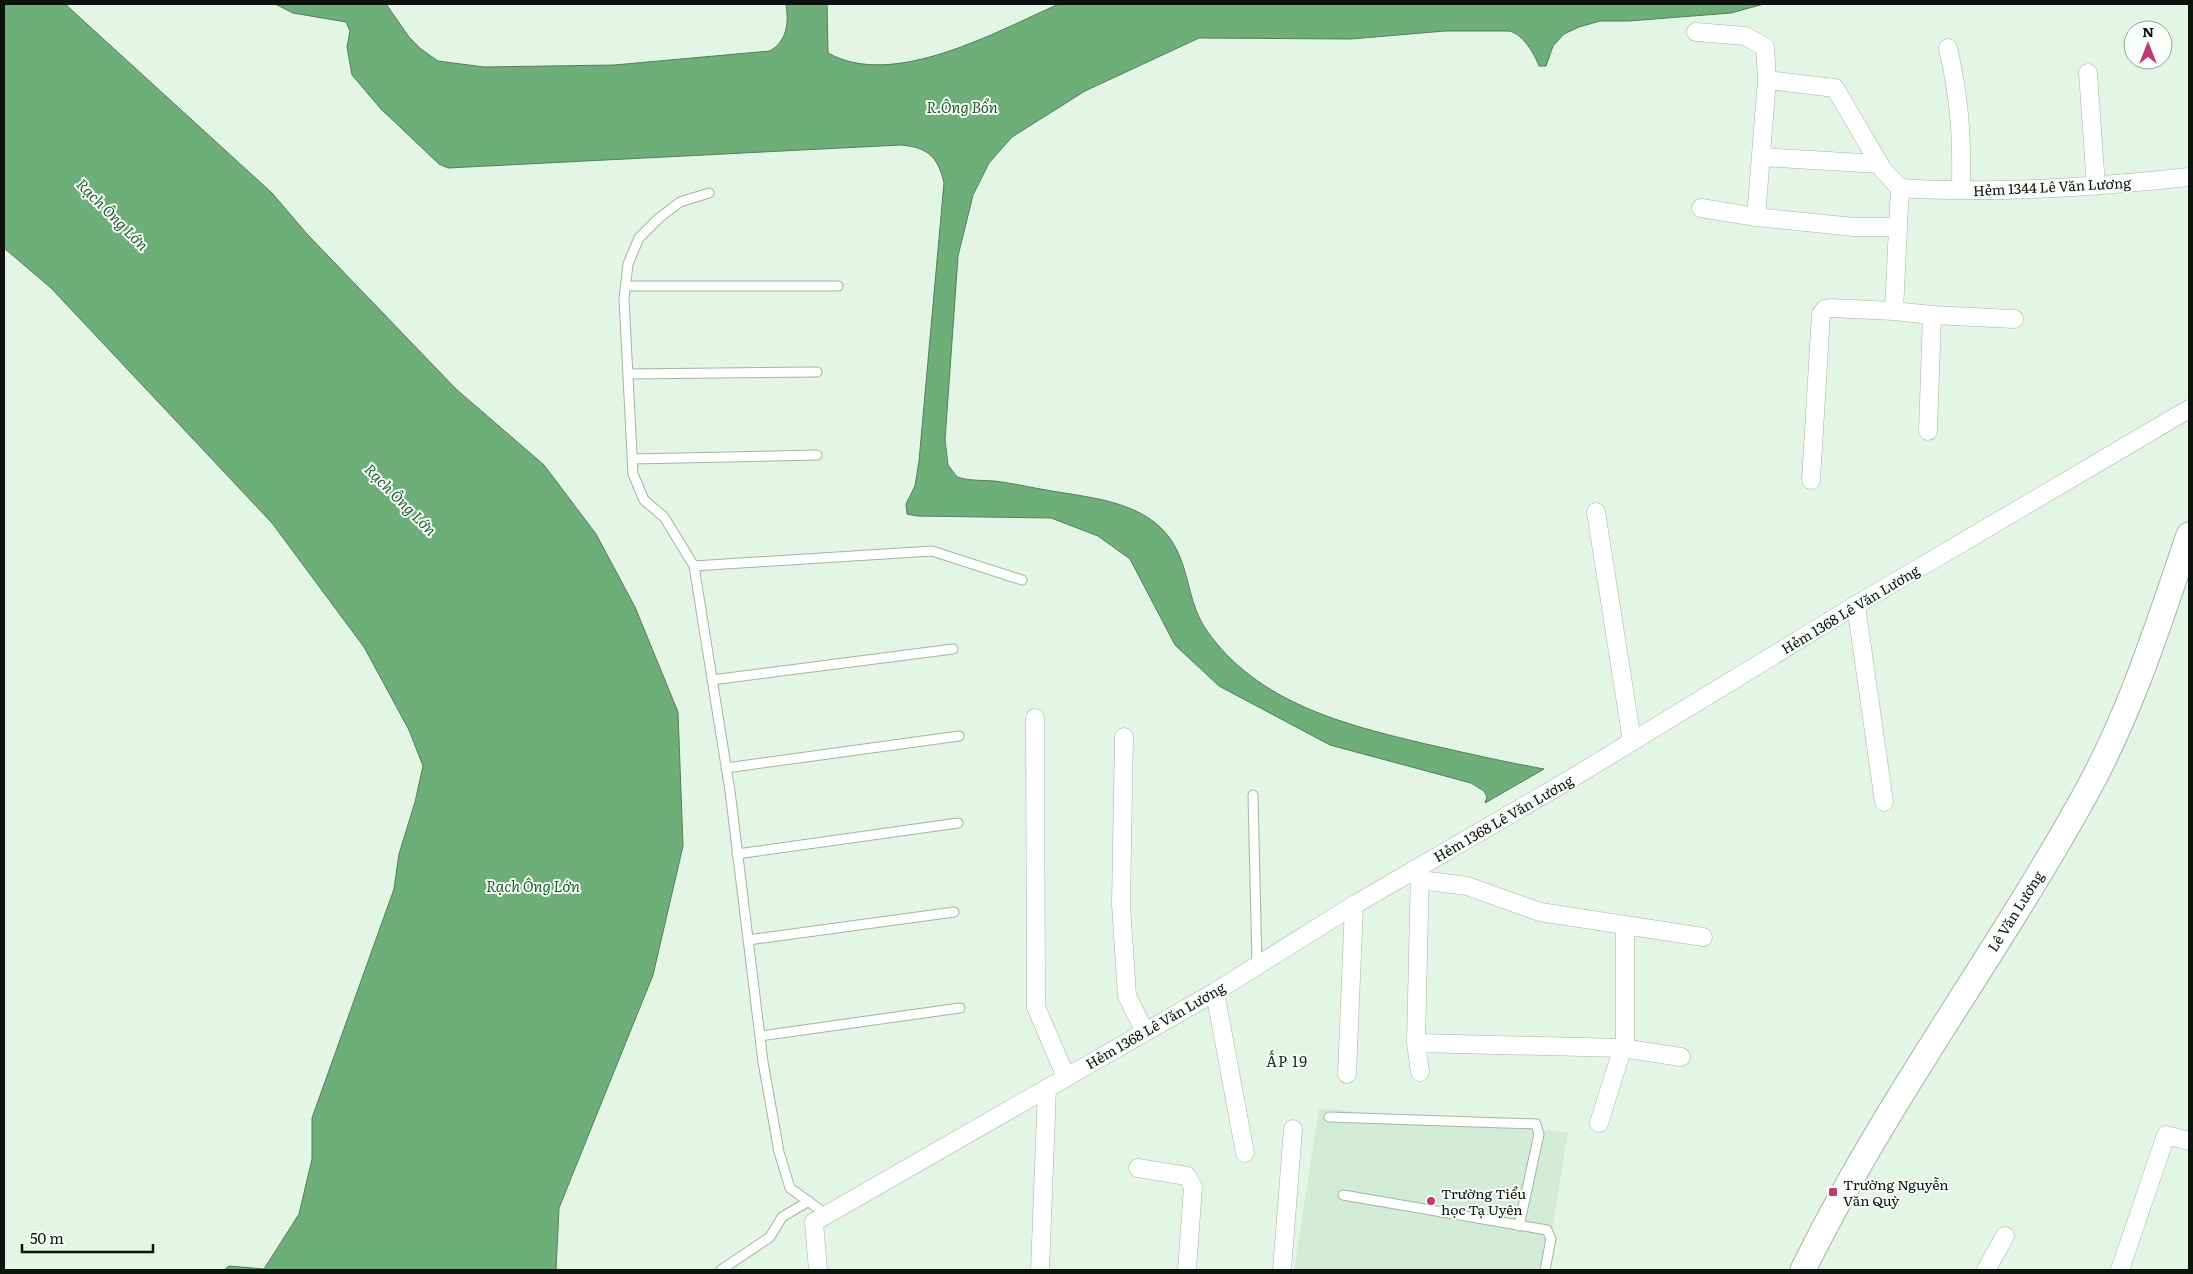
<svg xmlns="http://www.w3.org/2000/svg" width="2193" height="1274" font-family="Literata,serif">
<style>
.built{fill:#d3ecd6}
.water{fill:#6eae79;stroke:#517f59}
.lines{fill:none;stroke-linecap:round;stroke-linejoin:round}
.service-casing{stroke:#a3b4a5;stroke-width:11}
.minor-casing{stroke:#a3b4a5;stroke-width:19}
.secondary-casing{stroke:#a3b4a5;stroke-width:27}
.service{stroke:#fff;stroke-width:9}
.minor{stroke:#fff;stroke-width:18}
.secondary{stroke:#fff;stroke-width:25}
.poi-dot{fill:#c13872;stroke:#fafefb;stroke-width:2}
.labels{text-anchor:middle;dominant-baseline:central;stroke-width:4;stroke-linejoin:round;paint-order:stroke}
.street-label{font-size:14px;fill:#0c120d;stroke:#fafefb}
.poi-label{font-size:14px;fill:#0c120d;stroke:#fafefb;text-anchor:start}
.water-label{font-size:15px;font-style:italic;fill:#185e2c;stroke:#fafefb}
.neighbourhood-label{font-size:15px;letter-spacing:1px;fill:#223024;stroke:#fafefb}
</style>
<rect width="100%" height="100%" fill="#e3f5e5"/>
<path class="built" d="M1319,1108l249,24 -22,138h-252z"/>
<path class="water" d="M4,4h61l207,189 35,41 149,155 88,76 52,69 39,73 43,105 5,134 -30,129 -94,233 -3,62h-332l5,-4 35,3 35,-55 13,-55v-41l82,-229 5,-35 16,-52 8,-36 -14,-36 -45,-83 -92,-124 -221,-235 -47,-40z
M275,4h111l23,33 12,12 17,12 46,6 130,-2 156,-14c17,-10 19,-28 16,-47h41l1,49c66,37 169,-22 231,-49h705l-33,9 -102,8h-29l-21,6 -15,7 -11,12 -7,20h-7c-5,-13 -16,-32 -30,-35h-64l-94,8 -152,-1 -114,53 -73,46 -23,26 -16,32 -15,61 -13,184 3,25 9,12c12,4 24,3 37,4 17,2 35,6 52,9 34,6 72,9 101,27 47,30 34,77 60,114 51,72 138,94 219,113 40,9 78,18 118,25l-59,34 2,-6 -3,-6 -13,-8 -141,-38 -111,-59 -44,-41 -45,-86 -32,-23 -47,-18 -134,-2 -10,-2 -1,-10 9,-18 4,-25 25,-278c-6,-27 -17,-36 -44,-38l-452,23 -9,-4 -58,-55 -29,-34 -5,-28 3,-16 -4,-9 -53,-9z"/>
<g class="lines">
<defs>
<path id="service" d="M709,193l-29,9 -21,16 -20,20 -11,26 -4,35 9,175 11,26 20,17 30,49 36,225 33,271 16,90 11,36 37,27
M626,286h212
M628,374l189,-2
M632,459l185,-4
M694,566l238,-15 90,29
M712,680l241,-31
M726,768l233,-32
M1253,795l4,170
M737,854l221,-31
M748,940l206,-28
M760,1036l200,-28
M1329,1117l207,7 3,10 -20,92
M1343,1195l204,35 4,9 -6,31
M721,1270l49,-33 12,-20 27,-16"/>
<path id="minor" d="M1696,32l49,4 20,11 2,33 -11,137 -55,-9
M1948,48c12,52 14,89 13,142
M2088,73l8,113
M1767,80l68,8 48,82 17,18c97,6 193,-1 289,-11
M1761,157l118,7
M1756,217l98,10h44l2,-39
M1898,227l-4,84 38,4 82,4
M1928,431l4,-116
M1811,480l10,-166 4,-5 5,-1 64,3
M1596,512l36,229
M1856,605l28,197
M1035,718l1,289 30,70
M1124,737l-3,167 6,92 18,36
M1420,880l47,6 73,26 163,25
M1215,992l30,161
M1416,1043l206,5 59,9
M1420,1072l-4,-29 4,-174
M1347,1074l7,-169
M1599,1123l26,-83v-113
M1138,1168l49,8 6,11 -6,83
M818,1270l-4,-48 401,-230 139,-87 215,-125 287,-175 333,-196
M1040,1270l7,-182
M1282,1270l11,-141
M1986,1270l19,-34
M2120,1270l46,-135 23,6"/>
<path id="secondary" d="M1803,1270c81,-166 193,-314 282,-475 46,-83 74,-172 104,-260"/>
</defs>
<use href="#service" class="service-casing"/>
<use href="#minor" class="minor-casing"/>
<use href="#secondary" class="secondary-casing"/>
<use href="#service" class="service"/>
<use href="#minor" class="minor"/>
<use href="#secondary" class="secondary"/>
</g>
<g class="poi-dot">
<rect x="1828" y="1187" width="10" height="10" rx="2.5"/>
<circle cx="1431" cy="1201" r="5"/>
</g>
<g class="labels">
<g class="street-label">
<text transform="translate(2052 186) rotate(-3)">Hẻm 1344 Lê Văn Lương</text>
<text transform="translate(1850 609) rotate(-31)">Hẻm 1368 Lê Văn Lương</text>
<text transform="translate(1503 818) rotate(-30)">Hẻm 1368 Lê Văn Lương</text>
<text transform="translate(2015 911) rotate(-58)">Lê Văn Lương</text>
<text transform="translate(1155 1025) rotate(-30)">Hẻm 1368 Lê Văn Lương</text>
</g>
<g class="poi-label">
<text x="1843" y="1184">Trường Nguyễn<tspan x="1843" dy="16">Văn Quỳ</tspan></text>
<text x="1441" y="1193">Trường Tiểu<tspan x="1441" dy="16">học Tạ Uyên</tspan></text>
</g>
<g class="water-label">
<text x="962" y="106">R.Ông Bổn</text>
<text transform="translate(113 214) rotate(45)">Rạch Ông Lớn</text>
<text transform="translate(401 499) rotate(45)">Rạch Ông Lớn</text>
<text x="533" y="885">Rạch Ông Lớn</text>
</g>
<g class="neighbourhood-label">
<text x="1287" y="1060">ẤP 19</text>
</g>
</g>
<rect width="2193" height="1274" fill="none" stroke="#0c120d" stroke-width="10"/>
<g transform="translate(2148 45)"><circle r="24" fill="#fafefb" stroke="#9ba09c"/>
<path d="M0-4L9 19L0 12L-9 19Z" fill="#c13872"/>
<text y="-8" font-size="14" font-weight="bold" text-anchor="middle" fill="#0c120d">N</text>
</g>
<path d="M22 1244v8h131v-8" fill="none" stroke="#0c120d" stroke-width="2.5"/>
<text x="30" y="1244" font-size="15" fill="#0c120d" stroke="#fafefb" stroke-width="4" paint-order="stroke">50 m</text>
</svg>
